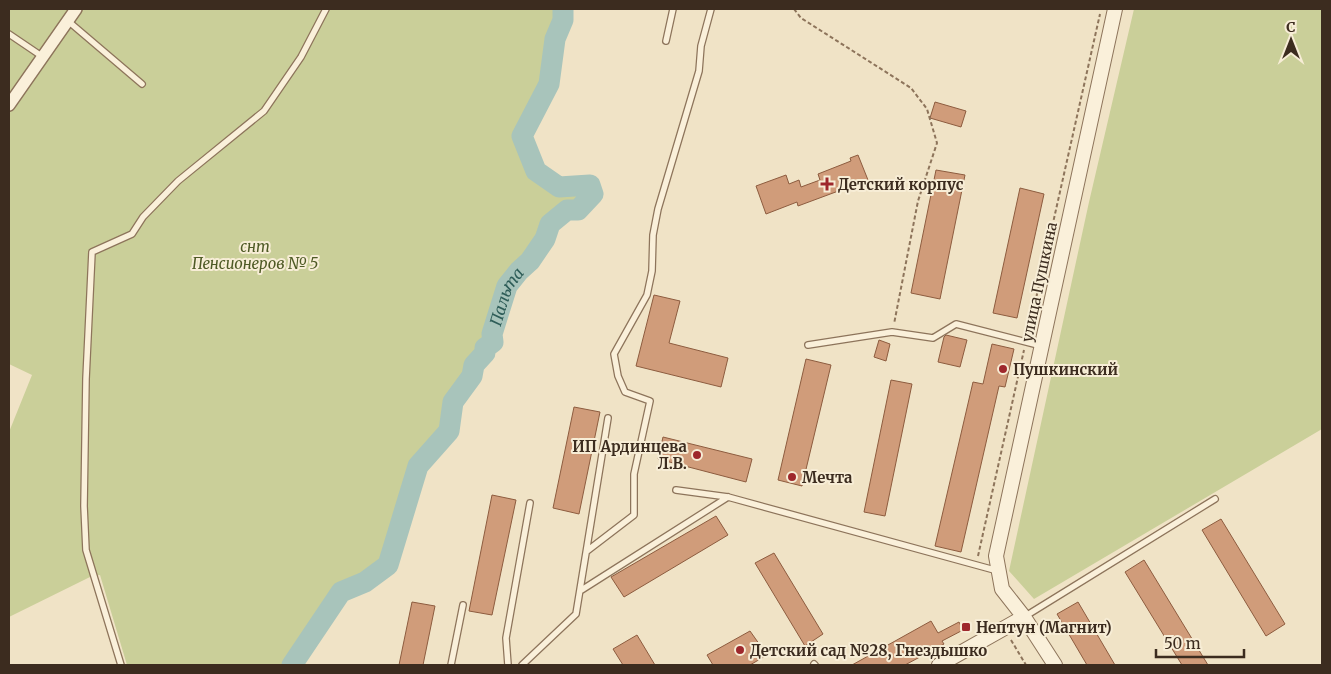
<svg xmlns="http://www.w3.org/2000/svg" width="1331" height="674" font-family="Merriweather,serif">
<style>
.green{fill:#cacf99}
.lines{fill:none;stroke-linecap:round;stroke-linejoin:round}
.river{stroke:#a8c4bb;stroke-width:21}
.building{fill:#d09c7a;stroke:#8d5c3f}
.service-casing{stroke:#8d745b;stroke-width:8}
.minor-casing{stroke:#8d745b;stroke-width:14}
.tertiary-casing{stroke:#8d745b;stroke-width:16}
.path{stroke:#8d745b;stroke-width:2;stroke-dasharray:4 2.5;stroke-linecap:butt}
.service{stroke:#faf0da;stroke-width:5.5}
.minor{stroke:#faf0da;stroke-width:11}
.tertiary{stroke:#faf0da;stroke-width:14}
.poi-dot{fill:#9e282c;stroke:#f7edd6;stroke-width:2}
.labels{text-anchor:middle;dominant-baseline:central;stroke-width:4;stroke-linejoin:round;paint-order:stroke}
.poi-label{font-size:15px;font-weight:bold;fill:#3c2c1f;stroke:#f7edd6;text-anchor:start}
.park-label{font-size:15px;font-style:italic;fill:#4e5a25;stroke:#f7edd6}
.street-label{font-size:15px;fill:#3c2c1f;stroke:#f7edd6}
.water-label{font-size:16px;font-style:italic;fill:#2e5d58;stroke:#f7edd6}
</style>
<rect width="100%" height="100%" fill="#f0e3c6"/>
<path class="green" d="M9,9h554v11l-8,19 -6,45 -27,52 14,35 23,16 31,-2 3,9 -15,16h-11l-17,14 -5,15 -15,22 -11,10 -12,15 -15,48 1,8 -8,6v5l-11,12 -2,11 -19,26 -4,29 -31,35 -30,99 -23,17 -24,10 -49,73h-165l-27,-90 -10,2 -81,40v-185l23,-57 -23,-11z
M1134,9h188v420l-288,170 -25,-28 80,-369z"/>
<g class="lines">
<path class="river" id="s1" d="M292,665l49,-73 24,-10 23,-17 30,-99 31,-35 4,-29 19,-26 2,-11 11,-12v-5l8,-6 -1,-8 15,-48 12,-15 11,-10 15,-22 5,-15 17,-14h11l15,-16 -3,-9 -31,2 -23,-16 -14,-35 27,-52 6,-45 8,-19v-11"/>
</g>
<path class="building" d="M935,102l31,9 -5,16 -31,-9z
M858,155l10,25 -70,26 -1,-4 -31,12 -10,-28 30,-11 3,9 10,-4 2,7 19,-7 -2,-6 33,-13 -1,-3z
M936,170l29,5 -25,124 -29,-6z
M1020,188l24,6 -27,124 -24,-5z
M654,295l26,6 -11,42 59,15 -7,29 -85,-21z
M946,335l21,5 -7,27 -22,-5 6,-25z
M879,340l11,4 -4,17 -12,-4z
M992,344l22,5 -9,38 -6,-1 -38,166 -26,-6 38,-164 10,2z
M806,359l25,6 -29,121 -24,-6z
M891,380l21,4 -27,132 -21,-4z
M574,407l26,5 -21,102 -26,-6z
M663,437l89,22 -6,23 -88,-23z
M492,495l24,5 -24,115 -23,-4z
M716,516l12,19 -104,62 -13,-20z
M1221,519l64,105 -19,12 -64,-106z
M774,553l49,81 -18,12 -50,-83z
M1144,560l64,105h-26l-57,-93z
M412,602l23,4 -12,59h-24z
M1078,602l37,63h-28l-30,-51z
M931,621l7,12 21,-11 4,8 -21,11 2,3 -39,21h-53z
M750,631l17,24 -17,10h-37l-6,-10z
M637,635l18,30h-32l-10,-16z"/>
<g class="lines">
<defs>
<path id="service" d="M68,21l74,63
M9,34l34,23
M666,41l7,-32
M808,345l84,-13 41,6 23,-14 86,22
M676,490l52,7 270,74
M587,551l47,-36v-41l16,-73 -25,-9 -7,-16 -4,-22 33,-59 5,-24 1,-36 5,-26 41,-138 2,-25 10,-37
M580,591l148,-94
M1024,617l191,-118
M814,664l1,1
M121,665l-35,-115 -2,-44 2,-127 6,-127 40,-18 11,-17 35,-36 86,-70 37,-54 25,-48
M451,665l12,-60
M508,665l-2,-27 24,-135
M522,665l54,-51 32,-196"/>
<path id="minor" d="M9,105l67,-96"/>
<path id="tertiary" d="M939,665l85,-48
M1055,665l-31,-48 -22,-28 -6,-33 119,-547"/>
</defs>
<use href="#service" class="service-casing"/>
<use href="#minor" class="minor-casing"/>
<use href="#tertiary" class="tertiary-casing"/>
<path class="path" d="M794,9l7,9 110,70 16,21 10,34 -19,58 -24,123
M1028,334l72,-320
M978,556l46,-206
M1011,640l15,25"/>
<use href="#service" class="service"/>
<use href="#minor" class="minor"/>
<use href="#tertiary" class="tertiary"/>
</g>
<g class="poi-dot">
<path d="M824.5 176.5h5v5h5v5h-5v5h-5v-5h-5v-5h5z"/>
<circle cx="1003" cy="369" r="5"/>
<circle cx="697" cy="455" r="5"/>
<circle cx="792" cy="477" r="5"/>
<rect x="961" y="622" width="10" height="10" rx="2.5"/>
<circle cx="740" cy="650" r="5"/>
</g>
<g class="labels">
<g class="poi-label">
<text x="838" y="184">Детский корпус</text>
<text x="1013" y="369">Пушкинский</text>
<text x="687" y="446" text-anchor="end">ИП Ардинцева<tspan x="687" dy="17">Л.В.</tspan></text>
<text x="802" y="477">Мечта</text>
<text x="976" y="627">Нептун (Магнит)</text>
<text x="750" y="650">Детский сад №28, Гнездышко</text>
</g>
<g class="park-label">
<text x="255" y="246">снт<tspan x="255" dy="17">Пенсионеров № 5</tspan></text>
</g>
<g class="street-label">
<text transform="translate(1039 282) rotate(-78)">улица Пушкина</text>
</g>
<g class="water-label">
<text stroke="none"><textPath href="#s1" startOffset="445">Пальта</textPath></text>
</g>
</g>
<rect width="1331" height="674" fill="none" stroke="#3c2c1f" stroke-width="20"/>
<g transform="translate(1291 40)" stroke="#f7edd6" stroke-width="4" paint-order="stroke">
<path d="M0-4L9 19L0 12L-9 19Z" fill="#3c2c1f"/>
<text y="-8" font-size="14" font-weight="bold" text-anchor="middle" fill="#3c2c1f">С</text>
</g>
<path d="M1156 649v8h88v-8" fill="none" stroke="#3c2c1f" stroke-width="2.5"/>
<text x="1164" y="649" font-size="15" fill="#3c2c1f" stroke="#f7edd6" stroke-width="4" paint-order="stroke">50 m</text>
</svg>
